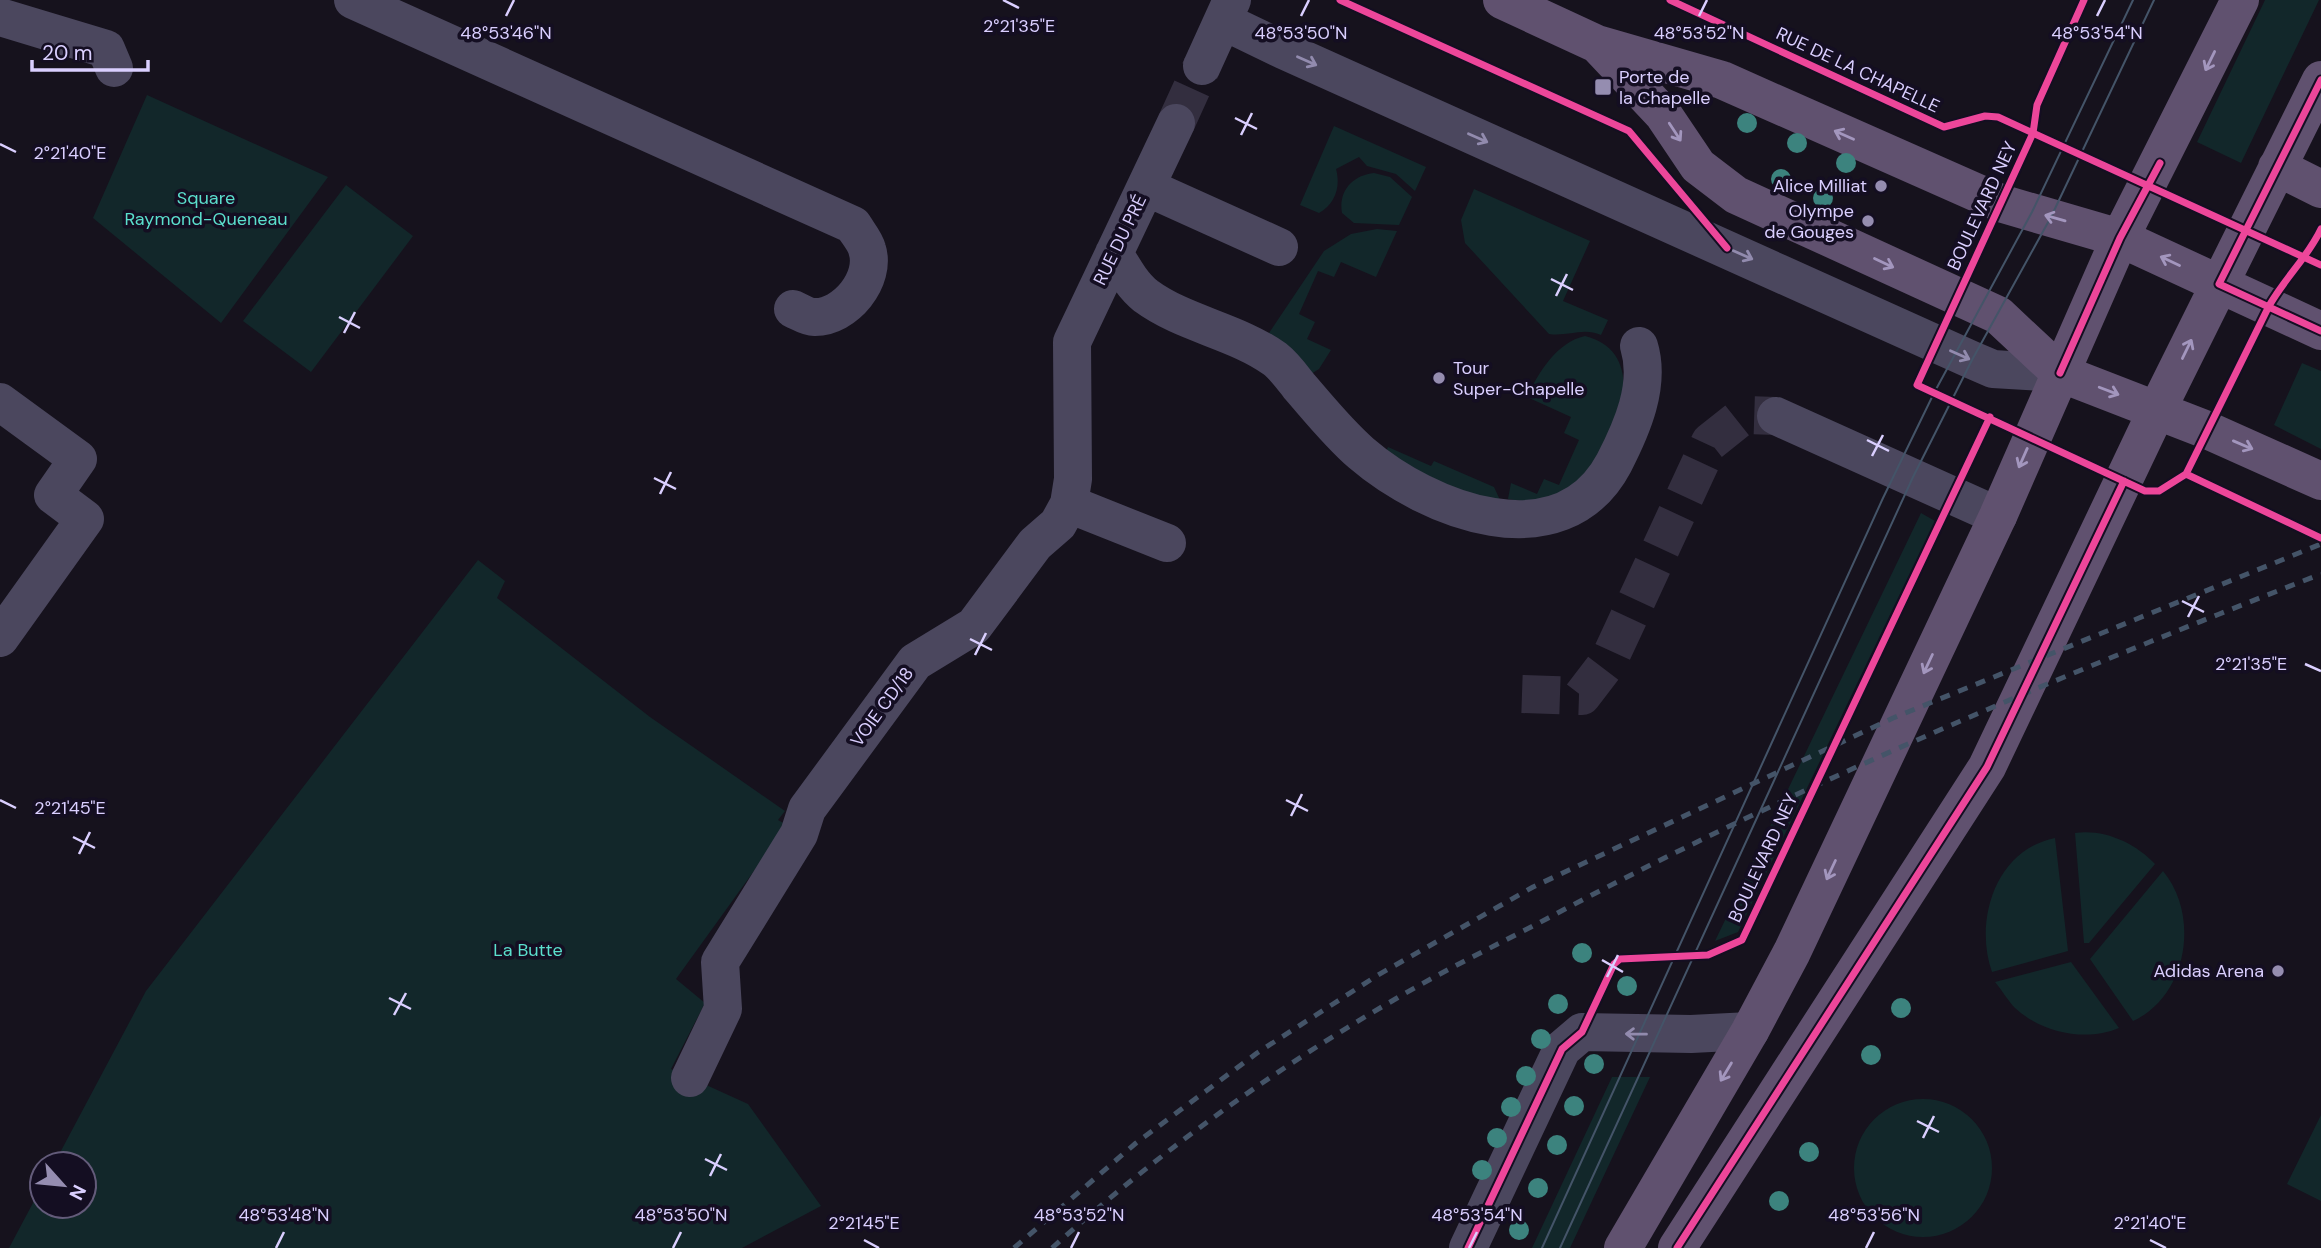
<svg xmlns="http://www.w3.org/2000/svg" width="2321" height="1248" font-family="'DM Sans',sans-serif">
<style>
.green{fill:#12272a}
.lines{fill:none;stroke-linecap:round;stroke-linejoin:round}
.minor-tunnel{stroke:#332e3f;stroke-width:38;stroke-dasharray:38 19;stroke-linecap:butt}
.minor{stroke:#4b475e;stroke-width:38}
.major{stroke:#60516f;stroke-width:38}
.tram{stroke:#445468;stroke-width:2}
.rail{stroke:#445468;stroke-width:5;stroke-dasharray:10 9;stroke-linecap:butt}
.cycleway-casing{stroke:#140e22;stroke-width:11}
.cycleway{stroke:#ed469a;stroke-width:7}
.tree{fill:#3c837e}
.oneway{stroke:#928bae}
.oneway2{stroke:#a396be}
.ticks{fill:none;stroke:#dacfff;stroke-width:2.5}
.poi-dot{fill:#958db0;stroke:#140e22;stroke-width:2.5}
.labels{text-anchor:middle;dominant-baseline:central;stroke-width:7;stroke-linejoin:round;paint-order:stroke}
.street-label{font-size:18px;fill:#dacfff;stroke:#140e22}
.poi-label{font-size:18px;fill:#dacfff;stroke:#140e22;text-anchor:end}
.park-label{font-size:18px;fill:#5bdfcd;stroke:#140e22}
.ticks-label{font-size:18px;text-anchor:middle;fill:#dacfff;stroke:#140e22;stroke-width:7;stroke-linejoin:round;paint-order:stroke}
</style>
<rect width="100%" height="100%" fill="#16121d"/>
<path class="green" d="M2265,0h54l-78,163 -44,-21z
M147,95l181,82 -107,146 -128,-105z
M1334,126l92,41 -11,24 -19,-17 -29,-8 -8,-9 -23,12c5,18 -1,35 -17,44l-19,-8z
M1374,173l16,4 22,20 -13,28 -45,-2 -12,-10c-4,-22 11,-38 32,-40z
M346,185l67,51 -102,136 -68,-51z
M1474,189l116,52 -27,60 45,19 -7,15c-18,-8 -34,2 -52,-1l-84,-91 -4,-23z
M1377,229l20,2 -21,46 -35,-15 -7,15 -16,-6 -19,43 16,8 -8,17 24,11 -12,19 -8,5 -42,-41 55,-82 27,-17z
M1585,336c28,7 39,26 39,53l-26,79 -47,38 -43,-7 3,-16 26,11 7,-15 15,6 20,-45 -15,-7 7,-16 -44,-20c11,-24 30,-55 58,-61z
M2302,363l19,8v78l-47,-24z
M1388,447l43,19 3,-5 60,26 6,13 -5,10 -110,-56z
M1921,513l14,8 -197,411 -23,9z
M478,560l27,21 -8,17 153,119 135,94 -7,9 9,5 -111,154 29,24 -34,66 77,35 73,102 -79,42h-733l33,-62v20h42v-42h-30l92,-173z
M2075,833c30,-4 60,10 80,31l-66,79h-5z
M2055,838l13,113 -76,21c-18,-51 3,-122 63,-134z
M2163,871c37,44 25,125 -30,150l-43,-62z
M2071,962l48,66c-33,14 -77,5 -104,-20 -7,-7 -13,-18 -20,-26z
M1612,1077h38l-80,171h-38z
M1854 1168a69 69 0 1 1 138 0a69 69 0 1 1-138 0Z
M2321,1115v86l-34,-17z"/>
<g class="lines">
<path class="minor-tunnel" d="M1176,123l26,-57
M1522,694l60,2 26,-34 102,-220 34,-27 32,1"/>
<path class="minor" d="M353,0l500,225c4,7 12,16 14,24 10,30 -22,69 -53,68 -7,0 -14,-5 -21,-8
M0,17l106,32 8,19
M1223,21l60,29 689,310 21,9 67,4
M1202,66l30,-66
M1146,187l133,60
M1114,253c9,15 18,32 32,43 38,28 90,35 129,63 9,7 17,18 24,27 20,23 39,47 62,67 66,57 200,110 253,10 18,-35 37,-78 25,-117
M0,402l78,57 -25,36 32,24 -85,119
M1776,416l222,100
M1069,504l98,39
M690,1078l33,-69 -3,-47 79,-128 8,-25 108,-147 59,-36 61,-82 23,-20 11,-20 4,-25 -1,-137 104,-219
M1468,1248l94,-199 20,-17 109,2 59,-3"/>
<path class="major" d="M1502,0l95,44 125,36 278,123 120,35 201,93
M1599,46l64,68 35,52 38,29 262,120 62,58 147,57 114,51
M2277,167l44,22
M1623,1248l127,-217 42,-79 206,-436 122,-278 120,-238
M1677,1248l310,-481 170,-357 164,-330"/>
<path class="tram" d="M1542,1248l341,-750 51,-105 98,-181 101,-212
M1560,1248l353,-771 59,-117 79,-143 103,-217"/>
<path class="rail" d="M1014,1248l122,-105 121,-90 121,-78 155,-88 360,-169 428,-174
M1052,1248c104,-93 219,-177 340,-247 52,-31 107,-57 160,-85 248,-132 507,-240 769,-342"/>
<defs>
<path id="cycleway" d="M1340,0l289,131 98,117
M1670,0l274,127 41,-11 13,1 323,148
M2084,0l-47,105 -4,28 -116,252 228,106h14l27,-17
M2321,80l-102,204 102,47
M2060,373l60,-135 40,-75
M2186,474l83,-168c15,-27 39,-49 52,-77
M2186,474l135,64
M1468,1248l94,-199 20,-17 32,-68 6,-5 88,-4 34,-15 248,-523
M1677,1248l310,-481 137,-286"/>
</defs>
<use href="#cycleway" class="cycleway-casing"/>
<use href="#cycleway" class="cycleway"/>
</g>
<g class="tree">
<circle cx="1747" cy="123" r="10"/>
<circle cx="1797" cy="143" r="10"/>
<circle cx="1846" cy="163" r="10"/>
<circle cx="1781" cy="179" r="10"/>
<circle cx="1823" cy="198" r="10"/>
<circle cx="1582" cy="953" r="10"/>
<circle cx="1627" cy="986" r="10"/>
<circle cx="1558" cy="1004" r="10"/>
<circle cx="1901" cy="1008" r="10"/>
<circle cx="1541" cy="1039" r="10"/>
<circle cx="1871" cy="1055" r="10"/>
<circle cx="1594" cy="1064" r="10"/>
<circle cx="1526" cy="1076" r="10"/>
<circle cx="1574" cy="1106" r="10"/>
<circle cx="1511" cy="1107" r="10"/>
<circle cx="1497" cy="1138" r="10"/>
<circle cx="1557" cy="1145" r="10"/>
<circle cx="1809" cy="1152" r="10"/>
<circle cx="1482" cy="1170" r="10"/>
<circle cx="1538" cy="1188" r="10"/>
<circle cx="1779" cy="1201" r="10"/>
<circle cx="1519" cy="1230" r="10"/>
</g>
<defs><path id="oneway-shaft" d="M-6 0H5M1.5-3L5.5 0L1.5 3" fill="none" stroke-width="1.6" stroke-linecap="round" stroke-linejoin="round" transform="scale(1.75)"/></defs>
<g class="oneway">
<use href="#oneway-shaft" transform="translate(1307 61) rotate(24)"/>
<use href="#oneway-shaft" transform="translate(1478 138) rotate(24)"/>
<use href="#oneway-shaft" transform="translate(1743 255) rotate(24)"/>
<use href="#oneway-shaft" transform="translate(1960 355) rotate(24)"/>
<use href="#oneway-shaft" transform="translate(1636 1034) rotate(-179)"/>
</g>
<g class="oneway2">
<use href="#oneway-shaft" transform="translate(2210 61) rotate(116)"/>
<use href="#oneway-shaft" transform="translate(1675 132) rotate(57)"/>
<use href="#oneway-shaft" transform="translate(1844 135) rotate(-156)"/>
<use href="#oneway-shaft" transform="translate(2055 218) rotate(-164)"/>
<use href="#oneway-shaft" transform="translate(2170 261) rotate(-155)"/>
<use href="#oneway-shaft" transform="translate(1884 263) rotate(25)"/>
<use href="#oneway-shaft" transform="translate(2187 349) rotate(-64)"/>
<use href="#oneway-shaft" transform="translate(2109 391) rotate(21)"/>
<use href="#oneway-shaft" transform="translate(2243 445) rotate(23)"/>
<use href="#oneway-shaft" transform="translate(2023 458) rotate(114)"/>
<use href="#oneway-shaft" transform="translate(1928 664) rotate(115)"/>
<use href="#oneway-shaft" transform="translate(1831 870) rotate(115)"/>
<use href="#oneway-shaft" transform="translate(1726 1072) rotate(121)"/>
</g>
<path class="ticks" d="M1003,0l16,8M506,16l8,-16M1301,16l8,-16M1699,16l8,-16M2097,16l8,-16M1235,118l22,11M1241,135l11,-22M0,144l16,8M1551,279l22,11M1556,296l11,-22M339,317l21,11M344,333l11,-21M1867,440l22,11M1872,456l11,-21M654,478l22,11M660,494l11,-22M2182,601l22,11M2188,617l11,-21M970,639l22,11M975,655l11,-22M2305,664l16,7M0,800l16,8M1286,800l22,11M1291,816l11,-22M73,837l22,11M79,854l11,-22M1602,960l21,12M1607,977l11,-22M389,998l22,11M394,1015l12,-22M1917,1121l22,11M1923,1138l11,-22M705,1159l22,11M710,1176l11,-22M864,1240l15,8M2150,1240l16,8M276,1248l8,-16M673,1248l8,-16M1071,1248l8,-16M1469,1248l8,-16M1866,1248l8,-16"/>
<g class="poi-dot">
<rect x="1594" y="78" width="18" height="18" rx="3.5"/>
<circle cx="1881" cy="186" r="7"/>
<circle cx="1868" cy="221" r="7"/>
<circle cx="1439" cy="378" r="7"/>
<circle cx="2278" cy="971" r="7"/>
</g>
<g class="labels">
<g class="street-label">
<text transform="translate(1858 70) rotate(25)">RUE DE LA CHAPELLE</text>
<text transform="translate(1982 206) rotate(-65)">BOULEVARD NEY</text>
<text transform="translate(1120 240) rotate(-64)">RUE DU PRÉ</text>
<text transform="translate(882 707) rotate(-54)">VOIE CD/18</text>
<text transform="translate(1763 858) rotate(-65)">BOULEVARD NEY</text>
</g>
<g class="poi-label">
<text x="1619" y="77" text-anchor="start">Porte de<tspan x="1619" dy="21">la Chapelle</tspan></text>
<text x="1867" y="186">Alice Milliat</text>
<text x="1854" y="211">Olympe<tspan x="1854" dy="21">de Gouges</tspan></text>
<text x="1453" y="368" text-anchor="start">Tour<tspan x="1453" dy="21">Super-Chapelle</tspan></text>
<text x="2264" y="971">Adidas Arena</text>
</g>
<g class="park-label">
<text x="206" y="198">Square<tspan x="206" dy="21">Raymond-Queneau</tspan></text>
<text x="528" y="950">La Butte</text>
</g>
</g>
<g class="ticks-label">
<text x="1019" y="32">2°21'35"E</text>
<text x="506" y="39">48°53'46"N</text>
<text x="1301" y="39">48°53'50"N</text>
<text x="1699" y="39">48°53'52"N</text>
<text x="2097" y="39">48°53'54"N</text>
<text x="70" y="159">2°21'40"E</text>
<text x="2251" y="670">2°21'35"E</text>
<text x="70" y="814">2°21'45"E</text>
<text x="284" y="1221">48°53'48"N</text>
<text x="681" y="1221">48°53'50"N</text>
<text x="1079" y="1221">48°53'52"N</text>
<text x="1477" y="1221">48°53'54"N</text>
<text x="1874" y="1221">48°53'56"N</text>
<text x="864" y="1229">2°21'45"E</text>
<text x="2150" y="1229">2°21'40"E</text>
</g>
<g transform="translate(63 1185) rotate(117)"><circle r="33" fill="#140e22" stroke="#635b7a" stroke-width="2"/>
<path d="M0-5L12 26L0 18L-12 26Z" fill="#958db0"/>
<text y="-10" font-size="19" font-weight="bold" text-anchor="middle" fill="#dacfff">N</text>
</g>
<path d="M32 60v10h116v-10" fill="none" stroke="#dacfff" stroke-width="3.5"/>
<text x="42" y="60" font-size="21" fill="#dacfff" stroke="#140e22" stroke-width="5" paint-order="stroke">20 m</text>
</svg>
